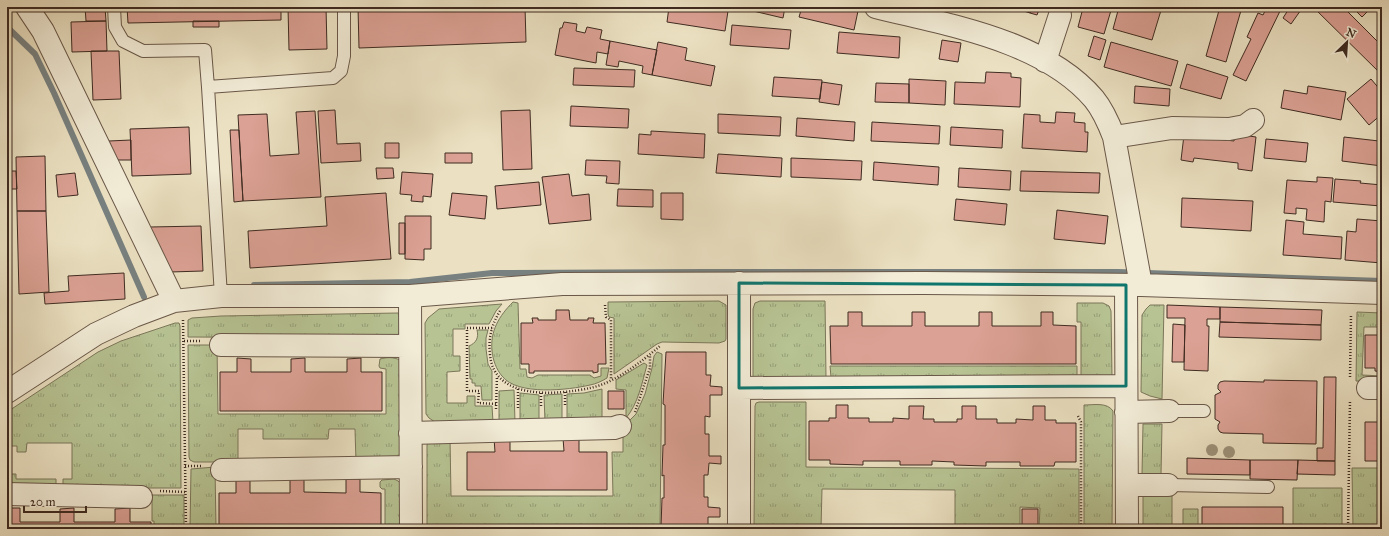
<svg xmlns="http://www.w3.org/2000/svg" width="1389" height="536" font-family="'IM FELL Great Primer',serif">
<style>
.grass{fill:url(#grass-tufts);stroke:#7b775a}
.lines{fill:none;stroke-linecap:round;stroke-linejoin:round}
.stream{stroke:#788180;stroke-width:6}
.building{fill:#dba194;stroke:#3f2b21}
.lane-casing{stroke:#6a5849;stroke-width:14}
.street-casing{stroke:#6a5849;stroke-width:24}
.path{stroke:#3f2b21;stroke-width:2.5;stroke-dasharray:1 2;stroke-linecap:butt}
.lane{stroke:#f2ecd7;stroke-width:12}
.street{stroke:#f2ecd7;stroke-width:22}
.tree{fill:#9d9279}
.marked{fill:none;stroke:#0f766e;stroke-width:3;stroke-linejoin:round}
</style>
<defs>
<pattern id="grass-tufts" width="24" height="20" patternUnits="userSpaceOnUse"><rect width="24" height="20" fill="#b7c393"/><path d="M3 7l-1-3M5 7V3M7 7l1-3M15 17l-1-3M17 17v-4M19 17l1-3" fill="none" stroke="#969f78"/></pattern>
</defs>
<rect width="100%" height="100%" fill="#ebe1c2"/>
<filter id="stains"><feTurbulence type="fractalNoise" baseFrequency=".005" numOctaves="4"/><feColorMatrix values="0 0 0 0 .2 0 0 0 0 .09 0 0 0 0 .02 0 0 0 .5 -.17"/></filter>
<radialGradient id="worn" r=".72"><stop offset=".6" stop-color="#630" stop-opacity="0"/><stop offset="1" stop-color="#630" stop-opacity=".3"/></radialGradient>
<path class="grass" d="M719,301l7,4v34l-1,2 -6,2 -57,-1 -5,2 -43,30v-56l-5,-1 -1,-3v-12z
M760,301h65l1,77h-73v-69l2,-6z
M513,302l5,1 2,66h6l1,8 5,1 6,-3h52l4,3 7,-2v-8h8l-2,10c-5,3 -11,6 -17,7 -21,5 -73,11 -88,-9 -6,-7 -9,-16 -10,-25 -2,-20 7,-35 21,-49z
M1077,303h26l6,3 2,5 1,66h-31v-55h-4z
M502,304l-6,7 -7,13h-24v5h-12v27h7v15l-13,1v31h20v-7h8v10h17l1,16h-58l-6,-4 -3,-4 -1,-91 3,-5 11,-9z
M1150,305h14l-2,94 -12,-3 -9,-4 1,-77 4,-6z
M1357,312l25,1v14h-18l-2,48 20,1v5h-26z
M398,313l5,4 -4,18 -7,3 -204,-1v-17l4,-2 29,-2z
M175,323h4l1,3 1,162h-118v-9h9v-36h-45l-1,9h-9v-6h-10v-34l91,-60 23,-11z
M477,330h11l-2,8v11l2,15 4,7v29h-10l-1,-14h-6v-3h-3v-4h-2l-1,-33c7,-3 10,-8 8,-16z
M188,345h29l1,69h168v-45l-6,-1 -1,-2 1,-7c8,-2 13,-2 20,1l1,95 -2,5 -43,2 -1,-33h-26l-1,10h-65v-10h-25v33h-44l-4,-2 -1,-3z
M657,352l5,2 -2,175h-233v-84l2,-5 21,-2 1,58h162l-1,-44h11v-25l13,-13 9,-20 7,-26 2,-12z
M644,363l3,2c-5,18 -9,39 -21,53v-28l-10,-1v-9z
M830,366h247v11h-246z
M602,389v32h-35v-27l17,-1z
M514,390l1,32h-16v-31z
M520,393l19,2v27h-19z
M562,394v27l-17,1 -1,-27z
M759,402h47v65l273,2v60h-40l1,-21 -20,-1v22h-65v-39l-133,-1 -1,40h-67l1,-123 1,-3z
M1084,405c10,0 23,-3 29,6l-1,118h-28z
M1143,424h19l-1,51h-19z
M215,467l1,62h-26l1,-60z
M1352,468h30v61h-29z
M7,474h9v5h40v9l-49,-1z
M394,479l4,2 2,2 1,46h-16v-40h-3l-2,-2v-5l2,-2z
M1293,488h49v41l-49,-2z
M1143,494h29v35h-29z
M152,495h32v34h-30v-8h-2z
M1183,509h15v20h-15z"/>
<g class="lines">
<path class="stream" d="M7,27l28,27 19,39 90,204
M254,285l156,-3 82,-9 211,-1h415l264,9"/>
</g>
<path class="building" d="M85,7h20l1,14h-20z
M127,7h154v13l-153,3z
M288,7h38l1,42 -38,1z
M358,7h167l1,35 -167,6z
M669,7h33l26,4 -3,20 -58,-9z
M736,7h49l-2,11z
M802,7h38l18,4 -4,19 -55,-13z
M1011,7h20l-1,6z
M1031,7h9l-3,8 -7,-2z
M1091,7h21l-8,27 -26,-7 5,-19 7,2z
M1119,7h43l-10,33 -39,-11z
M1220,7h22l-16,55 -20,-6z
M1267,7h15l-36,74 -13,-6 18,-36 -4,-2 11,-24 5,2z
M1290,7h13l-12,17 -8,-6z
M1313,7h30l39,39v29z
M1354,7h18l-10,10 -9,-9z
M106,21l1,30 -35,1 -1,-30z
M193,21h26v6h-26z
M564,22l13,2 -1,7 9,2 2,-6 15,3 -2,9 10,2 -2,13 -11,-2 -1,11 -41,-8 5,-27h2z
M732,25l59,5 -2,19 -59,-4z
M839,32l61,5 -1,21 -62,-5z
M1094,36l12,4 -6,20 -12,-4z
M942,40l19,3 -3,19 -19,-3z
M610,41l47,9 -5,25 -10,-2 1,-7 -24,-5 -1,6 -12,-2z
M658,42l29,6 -2,12 30,6 -4,20 -59,-11z
M1111,42l67,19 -7,25 -67,-19z
M91,51h28l2,48 -28,1z
M1187,64l41,13 -7,22 -41,-11z
M574,68l61,2 -1,17 -61,-2z
M986,72l25,1v4l10,1 -1,29 -66,-3 1,-22 30,1z
M774,77l48,3 -2,19 -48,-3z
M909,79l37,2 -1,24 -36,-2z
M1371,79l11,13v22l-13,11 -22,-26z
M822,82l20,3 -3,20 -20,-3z
M876,83l33,1v19l-34,-1z
M1135,86l35,3 -1,17 -35,-3z
M1308,86l38,6 -5,28 -60,-12 3,-18 23,4z
M571,106l58,3 -1,19 -58,-2z
M335,110l2,34 23,-1 1,18 -40,2 -3,-52z
M530,110l2,59 -29,1 -2,-59z
M315,111l6,86 -78,4 -5,-86 29,-1 3,42 29,-2 -3,-42z
M1056,112l19,1 -1,9 11,1v9h3l-1,20 -65,-4 2,-34 16,1v7l15,1z
M718,114l63,3 -1,19 -62,-3z
M797,118l58,4 -1,19 -58,-5z
M872,122l68,4 -1,18 -68,-3z
M189,127l2,47 -59,2 -2,-47z
M951,127l52,3 -1,18 -52,-3z
M230,130h9l4,71 -9,1z
M651,131l54,3 -1,24 -66,-4 1,-20 12,1z
M1235,134l21,3 -4,34 -14,-2v-6l-44,-5 -1,4 -12,-2 3,-25 50,6z
M1344,137l35,4v5l3,1v19l-40,-5z
M1266,139l42,4 -2,19 -42,-4z
M131,140v20h-14l-8,-19z
M385,143h14v15h-14z
M445,153h27v10h-27z
M718,154l64,4 -1,19 -65,-4z
M45,156l1,55h-29l-1,-54z
M791,158l71,3 -1,19 -70,-3z
M586,160l34,1 -1,23 -13,-1 1,-7 -22,-1z
M874,162l65,5 -1,18 -65,-5z
M376,168h17l1,10 -17,1z
M959,168l52,3 -1,19 -52,-3z
M7,171h9l1,18h-10z
M1021,171l79,2 -1,20 -79,-2z
M402,172l31,2 -2,23 -8,-1v6l-12,-1 1,-6 -12,-1z
M75,173l3,22 -20,2 -2,-22z
M569,174l3,22 17,-2 2,26 -42,4 -7,-47z
M1317,177l16,1 -2,24 -6,-1 -1,21 -18,-2 1,-11 -11,-1v6l-12,-1 3,-33 30,2z
M1335,179l26,2 -1,2 22,2 -1,21 -48,-4z
M539,182l2,23 -44,4 -2,-23z
M618,189l35,1v17l-36,-1z
M386,193l5,66 -141,9 -2,-37 79,-5 -2,-29z
M452,193l35,3 -2,23 -36,-4z
M661,193h22v27l-22,-1z
M1182,198l71,3 -2,30 -70,-4z
M956,199l51,5 -2,21 -51,-5z
M1057,210l51,6 -3,28 -51,-5z
M17,211h29l3,81 -30,2z
M405,216h26v33h-7v11l-19,-1z
M1357,219l25,2v42l-37,-3 2,-29 9,1z
M1286,220l18,2 -1,12 39,3 -1,22 -58,-4z
M399,223h6v31h-6z
M201,226l2,45 -33,1 -20,-45z
M124,273l1,26 -80,5 -1,-11 25,-2 -1,-15z
M1167,305l53,2v12h-13v7h2l-1,45 -24,-1 1,-52h-18z
M1220,307l102,3 -1,15 -101,-3z
M556,310h13l1,10h18v-2h6l-1,5h12l1,41h-8v8l-5,1v-2h-59v2h-5v-9h-8v-41h12l-1,-5h6v2h18z
M848,312h14v14h50v-14h13v14h54v-14h13v14h49v-14h12v13l23,1v38h-245l-1,-38h18z
M1220,322l101,3v15l-102,-3z
M1173,324l12,1 -1,37h-12z
M1365,335h17v37l-7,-1v-3h-10z
M666,352h40v23h5l-1,11 12,1v8h-12v22l-5,-1v18h4v22h12v8l-12,-1 -1,12h-4v22h4v10l12,1v9h-12v12h-45v-2h-2l1,-29h2v-23l-2,1 1,-31h2v-40l-2,-1z
M237,358l14,1v13h40v-13l14,-1v14h42v-13l14,-1v14h21v39h-162v-39h17z
M1324,377h12l-1,84h-18v-13h6z
M1264,380l53,1 -1,63 -53,-1v-9l-40,-1 -3,-1 -2,-3v-4l2,-3 -5,-3v-24l6,-3 -3,-3v-4l2,-3 4,-1 40,1z
M608,391h16v18h-16z
M836,405h12v13h21v4h24v-4l16,1v-13h15l-1,13h11v3h23v-3h5v-13h14v13h21v4h19v-4l17,1v-14h12v14h11v3h20v39h-21l-1,4h-34v-4h-34v4l-32,-1v-3l-22,-1v4h-32v-4h-37v4l-33,-1v-4h-21v-39h20v-3h7z
M1365,422h17v39h-17z
M494,438h16v13h54l-1,-13h16v14h28v38h-140v-38h28z
M1187,458l63,2v15l-63,-1z
M1250,460h48l-1,20 -47,-1z
M1298,460l37,1v14l-38,-1z
M236,479h14v14h40v-14h14v13l42,1v-14h14v13l21,1v36h-162v-36h17z
M1202,507h81v19h-81z
M7,508h13v14h40v-13l14,-1v14h41v-13l15,-1v14h21v7h-144z
M1022,509h16v19h-16z"/>
<g class="lines">
<defs>
<path id="lane" d="M114,7l1,20 8,14 20,10 62,-1 3,37 13,209
M208,87l125,-9 8,-7 3,-15v-49
M1169,411h35
M1168,485l100,2"/>
<path id="street" d="M27,7l16,24 131,270 47,-5h189l152,-12 362,-1 217,2 241,8
M876,7c71,18 168,33 218,92 9,11 15,25 20,38l27,148
M1045,61l15,-46
M1114,137l58,-9 57,1 16,-3 8,-6
M739,283v246
M1126,285l1,244
M410,296l1,233
M221,345l189,1
M739,388l387,-2
M1368,388h14
M7,392l89,-58 38,-18 40,-15
M1126,412l43,-1
M410,433l204,-5 6,-2
M222,470l189,-3
M1127,485h41
M7,494l134,3"/>
</defs>
<use href="#lane" class="lane-casing"/>
<use href="#street" class="street-casing"/>
<path class="path" d="M605,305l1,12 5,3v59
M500,311c-8,13 -12,27 -10,43 3,47 68,41 100,34 25,-5 51,-26 70,-42
M183,320l3,209
M492,328h-25v63h12l-1,12 18,1
M184,341h17
M1350,377l1,-63
M518,389v19
M565,392v15
M541,393v15
M496,409l1,-33
M635,412l15,-44v-13
M1078,416l3,6v107
M185,466h18
M160,491l25,1
M1348,529l2,-129"/>
<use href="#lane" class="lane"/>
<use href="#street" class="street"/>
</g>
<g class="tree">
<circle cx="1212" cy="450" r="6"/>
<circle cx="1229" cy="452" r="6"/>
</g>
<path class="marked" d="M739,283l387,2v101l-387,2z"/>
<rect width="1389" height="536" fill="none" stroke="#ebe1c2" stroke-width="24"/>
<rect x="8" y="8" width="1373" height="520" fill="none" stroke="#3f2b21" stroke-width="2"/>
<rect x="12" y="12" width="1365" height="512" fill="none" stroke="#3f2b21"/>
<g transform="translate(1347 42) rotate(25)" stroke="#f2ecd7" stroke-width="3" paint-order="stroke">
<path d="M0-3L7 15L0 10L-7 15Z" fill="#3f2b21"/>
<text y="-6" font-size="11" font-weight="bold" text-anchor="middle" fill="#3f2b21">N</text>
</g>
<path d="M24 506v6h62v-6" fill="none" stroke="#3f2b21" stroke-width="2"/>
<text x="30" y="506" font-size="12" fill="#3f2b21" stroke="#f2ecd7" stroke-width="3" paint-order="stroke">20 m</text>
<rect width="100%" height="100%" filter="url(#stains)"/>
<rect width="100%" height="100%" fill="url(#worn)"/>
</svg>
